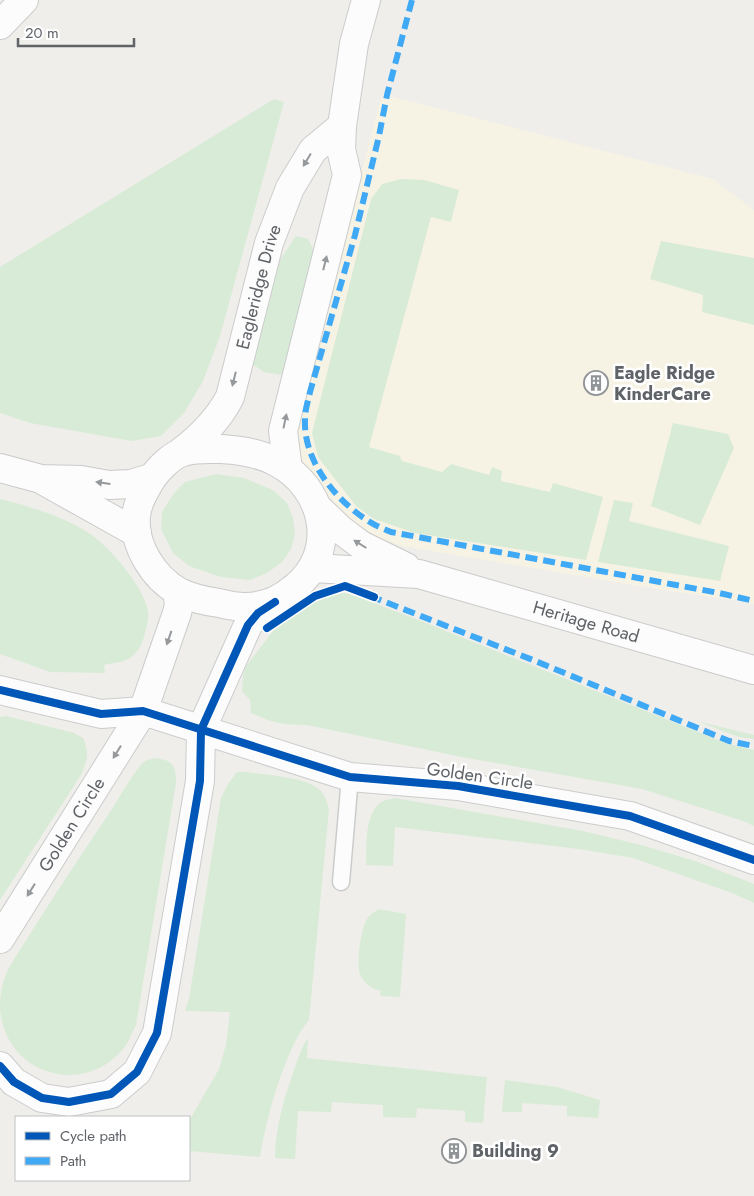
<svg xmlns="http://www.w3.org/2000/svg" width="754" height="1196" font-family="Jost,sans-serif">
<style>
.commercial{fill:#f7f3e4}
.green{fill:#d8ebd6}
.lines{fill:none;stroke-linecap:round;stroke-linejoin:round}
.service-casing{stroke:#cbcccc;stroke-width:19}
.minor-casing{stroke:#cbcccc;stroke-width:30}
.secondary-casing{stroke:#cacacb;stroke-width:30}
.service{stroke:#fdfcfc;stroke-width:16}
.minor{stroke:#fdfcfc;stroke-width:28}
.secondary{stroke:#fdfcfc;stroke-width:28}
.quiet{stroke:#3fa9f5;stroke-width:6;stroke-dasharray:12 6;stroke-linecap:butt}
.cycleway-casing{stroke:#fff;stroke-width:11}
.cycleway{stroke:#0057b8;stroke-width:8}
.oneway{fill:#96999c}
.labels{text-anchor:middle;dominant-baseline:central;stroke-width:5;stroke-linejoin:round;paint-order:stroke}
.street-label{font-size:18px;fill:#5f6368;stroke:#fff}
.poi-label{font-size:18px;font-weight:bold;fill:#5f6368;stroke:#fff;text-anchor:start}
</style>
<rect width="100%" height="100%" fill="#efeeea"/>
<path class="commercial" d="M382,94l331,85 41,31v394l-15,-3 -76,-11 -261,-44 -19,-6 -14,-6 -25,-18 -15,-19 -30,-41 -4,-26z"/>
<path class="green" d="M274,99l10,3 -64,234 -17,45 -19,32 -23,23 -29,5 -102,-18 -30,-10v-146z
M401,179l23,1 35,10 -8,32 -20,-5 -62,230 31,9 2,5 40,11 9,-8 38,11 3,-8 10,4 -1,10 49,11 3,-9 50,14 -17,63 -171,-27 -41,-14 -18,-13 -38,-49 -6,-24 59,-234 11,-15z
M296,236l12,3 7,14 -33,122 -18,-3 -12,-8 28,-104z
M661,241l93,17v67l-52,-13 1,-17 -53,-16z
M673,423l55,11 6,14 -34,77 -49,-19z
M216,474l28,4 29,12 14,13 6,15 2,16 -4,15 -9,13 -15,11 -17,7 -29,-3 -32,-11 -16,-13 -12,-24 1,-17 12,-19 11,-11z
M0,499c32,8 65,18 92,36 19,14 52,52 56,76 1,8 -2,17 -4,26 -3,9 -8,19 -18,23 -6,3 -15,3 -22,5l1,8 -55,-1 -50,-18z
M614,500l19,3 -4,18 100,25 -9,35 -122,-19z
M339,592l11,2 66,25 312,125 26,6v76l-11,-5 -101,-32 -180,-32 -155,-32c-25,0 -34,-2 -56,-12l-1,-13 -8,-9 1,-15 3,-10 28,-36 40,-28 13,-7z
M6,716l68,17 9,5c7,16 4,22 -2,37l-81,125v-183z
M696,721l58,14v4l-15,-2z
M154,758c19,2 22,7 22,25l-40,242c-4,7 -7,17 -12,23 -42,51 -120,25 -124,-40 0,-15 2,-27 9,-40 8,-15 19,-30 28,-45 25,-40 51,-78 77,-117 5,-9 24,-40 30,-44 2,-2 7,-3 10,-4z
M237,772h9c19,3 62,5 75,19 5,6 6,11 8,18l-20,211c-24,28 -43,99 -49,137l-71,-6v-30l30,-52 7,-24 4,-33 -45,-1 4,-12 32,-201 7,-14z
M395,798l188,33 58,14 54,16 59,23v19l-22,-10 -99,-35 -54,-9 -184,-22 -2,39 -27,-1c1,-19 -2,-49 14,-62 4,-3 11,-4 15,-5z
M379,909l27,5 -6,83 -20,-1 1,-5c-9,-2 -17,-7 -21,-17 -4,-11 1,-45 7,-55 3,-5 8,-7 12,-10z
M308,1038l-1,20 180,19 -4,46 -18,-1v-11l-48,-3 -1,10 -33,-1v-12l-51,-3 -1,10 -33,-1 -3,48 -20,-1c0,-30 9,-59 19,-88 4,-11 7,-22 14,-32z
M505,1080l52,7 43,13 -2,18 -31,-2v-10l-45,-3v9h-20z"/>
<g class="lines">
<defs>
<path id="service" d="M341,882l9,-105"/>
<g id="minor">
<path d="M0,25l24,-25"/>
<path id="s1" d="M181,452c21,-16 37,-32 49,-55l39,-154 21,-55 23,-38 29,-24"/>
<path d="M288,469l-5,-38 64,-256 -6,-26 1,-23 12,-82 12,-44"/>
<path d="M0,690l101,24 42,-3 207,66 108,9 172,30 124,44"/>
<path id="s2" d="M0,939l143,-228 34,-98 2,-9 -2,-13"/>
<path d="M0,1066l14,16 28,16 27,4 42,-8 26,-22 20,-39 43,-252 1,-51 47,-105 10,-12 17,-11"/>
</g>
<g id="secondary">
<path d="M221,449c17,1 39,4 55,13 49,25 64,91 17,127 -14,12 -29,18 -48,18 -9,0 -18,-2 -26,-4 -14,-2 -28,-5 -40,-11 -25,-14 -46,-46 -43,-76 1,-11 6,-21 12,-31 6,-12 22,-29 35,-33 12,-4 25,-3 38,-3z"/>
<path d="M0,468l41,11 40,1 28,5 22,-1 20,-6"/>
<path d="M44,481l93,52"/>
<path d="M318,508l23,22 20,15 45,22"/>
<path id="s3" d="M313,568l106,6 335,96"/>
</g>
</defs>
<use href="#service" class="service-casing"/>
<use href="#minor" class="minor-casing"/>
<use href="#secondary" class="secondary-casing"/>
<use href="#service" class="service"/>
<use href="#minor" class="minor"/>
<use href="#secondary" class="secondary"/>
<path class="quiet" d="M412,0l-25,95 -8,41 -24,99 -45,157c-2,9 -5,18 -5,27 -2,42 31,82 65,103 6,4 14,7 21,10l328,61 35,8
M370,596l163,64 196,81 25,5"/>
<defs>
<path id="cycleway" d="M267,628l48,-32 30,-10 29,11
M0,690l101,24 42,-3 207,66 108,9 172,30 124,44
M0,1066l14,16 28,16 27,4 42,-8 26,-22 20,-39 43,-252 1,-51 47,-105 10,-12 17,-11"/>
</defs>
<use href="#cycleway" class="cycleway-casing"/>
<use href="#cycleway" class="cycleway"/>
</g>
<defs><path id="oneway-solid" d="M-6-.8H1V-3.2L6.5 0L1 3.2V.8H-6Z" transform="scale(1.25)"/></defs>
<g class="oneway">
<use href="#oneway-solid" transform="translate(307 160) rotate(121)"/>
<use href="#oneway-solid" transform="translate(325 263) rotate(-76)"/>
<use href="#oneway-solid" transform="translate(234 379) rotate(104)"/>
<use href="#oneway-solid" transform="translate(285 421) rotate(-78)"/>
<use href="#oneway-solid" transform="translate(103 483) rotate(-172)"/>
<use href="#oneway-solid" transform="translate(360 544) rotate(-148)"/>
<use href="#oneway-solid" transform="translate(169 638) rotate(109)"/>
<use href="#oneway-solid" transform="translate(117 752) rotate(122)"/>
<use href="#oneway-solid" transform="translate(31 890) rotate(122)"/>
</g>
<defs>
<symbol id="building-ring" viewBox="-11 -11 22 22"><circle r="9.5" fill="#fff" stroke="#919496" stroke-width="1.5"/><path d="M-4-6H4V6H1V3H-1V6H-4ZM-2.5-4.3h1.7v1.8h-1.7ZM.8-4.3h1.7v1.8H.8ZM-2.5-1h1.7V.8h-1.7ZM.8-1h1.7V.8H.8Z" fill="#919496"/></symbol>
</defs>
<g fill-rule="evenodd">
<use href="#building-ring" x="582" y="369" width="28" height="28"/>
<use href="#building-ring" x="440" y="1137" width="28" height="28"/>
</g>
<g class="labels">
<g class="street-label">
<text stroke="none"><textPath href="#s1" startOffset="188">Eagleridge Drive</textPath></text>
<text stroke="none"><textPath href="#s3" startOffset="280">Heritage Road</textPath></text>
<text transform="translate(480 776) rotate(8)">Golden Circle</text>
<text stroke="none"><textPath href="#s2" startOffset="135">Golden Circle</textPath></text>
</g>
<g class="poi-label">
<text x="614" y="373">Eagle Ridge<tspan x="614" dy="21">KinderCare</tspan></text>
<text x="472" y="1151">Building 9</text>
</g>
</g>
<rect x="15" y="1116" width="175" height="65" fill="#ffffff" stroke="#bfc1c3"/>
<rect x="25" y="1132" width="25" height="8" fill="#0057b8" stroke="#bfc1c3"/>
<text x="60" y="1141" font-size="15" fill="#5f6368">Cycle path</text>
<rect x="25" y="1157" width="25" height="8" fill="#3fa9f5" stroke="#bfc1c3"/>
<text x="60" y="1166" font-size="15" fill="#5f6368">Path</text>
<path d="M18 38v8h116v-8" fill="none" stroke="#5f6368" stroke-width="2.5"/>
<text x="25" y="38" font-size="15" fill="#5f6368" stroke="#ffffff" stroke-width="4" paint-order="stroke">20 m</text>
</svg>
